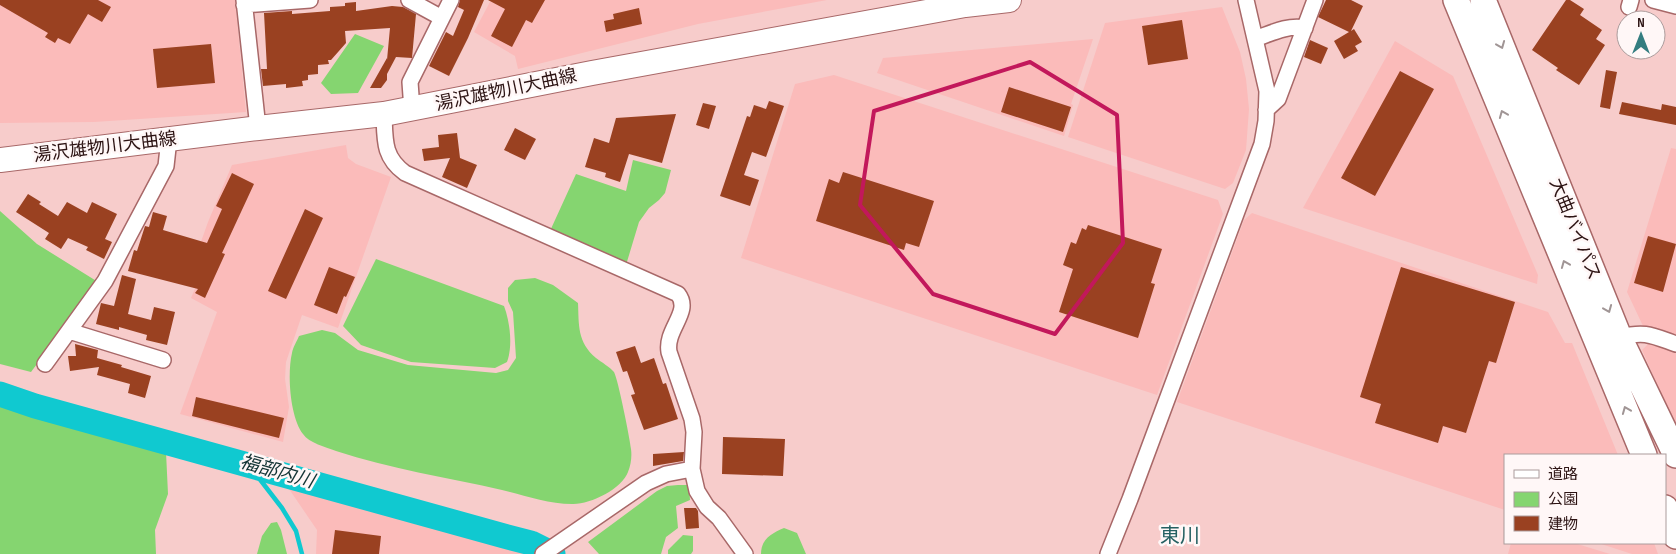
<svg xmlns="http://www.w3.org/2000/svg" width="1676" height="554" font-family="'Sofia Sans Condensed','Noto Sans JP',sans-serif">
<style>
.built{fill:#fbbbba}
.green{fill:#85d570}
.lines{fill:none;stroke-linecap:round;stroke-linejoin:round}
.stream{stroke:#10c9d0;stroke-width:4.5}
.river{stroke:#10c9d0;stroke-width:25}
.building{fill:#9a4121}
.minor-casing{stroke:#a86868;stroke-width:18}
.primary-casing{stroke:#a86868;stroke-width:26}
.trunk-casing{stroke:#a86868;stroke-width:28}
.minor{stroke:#fff;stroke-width:15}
.primary{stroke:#fff;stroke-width:24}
.trunk{stroke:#fff;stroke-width:25}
.oneway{stroke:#a09595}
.marked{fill:none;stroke:#c2185b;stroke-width:4;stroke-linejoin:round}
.labels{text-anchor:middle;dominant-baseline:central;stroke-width:5;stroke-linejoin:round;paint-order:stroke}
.street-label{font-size:18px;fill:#2d1414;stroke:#fff7f7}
.water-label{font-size:19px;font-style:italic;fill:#133435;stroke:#fff7f7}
.quarter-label{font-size:20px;fill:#256062;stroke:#fff7f7}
</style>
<rect width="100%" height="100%" fill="#f7cccb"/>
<path class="built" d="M0,0h235l11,112 -152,10 -94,1z
M491,0h336l-129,24 -180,45 -3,-13 -41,-24z
M1222,7l18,45 6,27 3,30 -3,41 -13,33 -8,6 -157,-52 37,-114z
M1093,39l-22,65 2,1 -9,31 -187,-63 6,-15z
M1395,41l58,35 85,199 -1,9 -234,-76z
M834,75l384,125 5,14 -66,181 -416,-137 54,-174z
M346,145l2,13 8,6 35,13 -53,151 -36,-13 -16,47 -1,17 4,28 -6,35 -103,-28 37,-102 -26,-14 11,-26 -10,-5 16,-45 24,-57z
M1671,148l5,1v188l-33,-11 -16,-34z
M1252,213l296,99 17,31h7l46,112h-113v55l-328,-108 67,-182z
M1648,344l28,7v76l-34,-77z
M287,486l241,68h-212l1,-24z
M1511,543h63l36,11h-102z
M1598,543h56l4,11h-26z"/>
<path class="green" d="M355,34l29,12 -26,47 -27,1 -10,-11z
M633,160l38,10 -6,23 -6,7 -10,8 -10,14 -13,43 -76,-34 26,-57 50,17z
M0,211l37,33 61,38 -67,90 -31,-8z
M376,259l128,47c6,16 9,40 3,56l-12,6 -84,-6 -50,-17 -18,-19z
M535,278l18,7 25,18c1,22 -1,39 18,55 5,4 14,9 18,14 4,7 16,67 17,77 1,7 0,16 -3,23 -6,17 -39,33 -56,32 -24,0 -47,-9 -70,-14 -56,-13 -112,-21 -166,-39 -10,-4 -27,-8 -33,-17 -13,-17 -16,-60 -11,-81 1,-6 5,-12 7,-17l23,-6 13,3 23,17 50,15 88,8 12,-3 8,-12 -3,-46 -5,-11v-13l7,-8z
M0,404l166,48 2,42 -13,36 1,24h-156z
M678,485h11l1,15 -14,6 2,22 -12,9 -5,17h-62l-11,-12 69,-51 10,-5z
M277,522l4,8 6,24h-30l5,-18 9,-13z
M784,528l13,5 9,21h-45c0,-15 11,-21 23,-26z
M683,535l10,1v15l-2,3h-23v-4z"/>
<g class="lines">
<path class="stream" d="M248,464l34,44 14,23 6,23"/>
<path class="river" d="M0,394l35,12 469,130 27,7 22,11"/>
</g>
<path class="building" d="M0,0h98l13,7 -9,15 -14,-8 -18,30 -12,-6 -3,5 -10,-6 3,-4 -48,-28z
M460,0h24l-16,38 -19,38 -20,-10 17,-34 7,4 11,-26 -6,-3z
M488,0h57l-13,23 -6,-3 -14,27 -21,-11 14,-27z
M1326,0h25l12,6 -12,25 3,-2 8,13 -7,4 3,5 -14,8 -10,-18 15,-9 -31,-15z
M1566,0h4l14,9 -4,6 22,15 -6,9 9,6 -26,40 -23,-15 2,-2 -26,-18z
M356,2v9l36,-5 11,1 13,7 -4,44 -16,-1 -9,17v6l-6,8h-11l17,-30v2l3,-32 -45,3 1,12 -15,17h-3l1,4 -11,1v9l-10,1v5l-6,1 1,5 -17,2v-4l-23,2 -2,-17h6l-3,-56 28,-2v3l38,-3v-4l15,-1v-3z
M639,8l3,16 -36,8 -2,-11 10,-2 -1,-5z
M1182,20l6,39 -40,6 -6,-39z
M1310,40l18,8 -7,16 -17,-7z
M211,44l4,39 -58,5 -4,-39z
M1606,70l11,2 -7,37 -10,-2z
M1400,71l34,18 -59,107 -34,-18z
M1009,87l62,20 -8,25 -62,-20z
M769,101l15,5 -18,51 -14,-5 -8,23 15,5 -9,26 -30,-10 27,-80 3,1 4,-12 12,4z
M1622,102l39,8 1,-6 14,3v18l-57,-11z
M703,103l13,3 -7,23 -13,-4z
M676,114l-14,49 -33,-9 -9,28 -15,-5 1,-4 -21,-6 9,-29 15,5 7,-25z
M515,128l21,11 -11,21 -21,-10z
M457,133l3,25 17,7 -10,23 -25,-11 8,-19 -26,3 -2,-12 17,-2 -1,-12z
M843,172l91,29 -15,46 -13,-4 -2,7 -88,-29 13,-42 10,4z
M232,173l22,11 -32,69 3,1 -20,44 -10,-5 3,-4 -70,-18 6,-21 3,1 8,-25 4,1 4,-15 14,4 -4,14 44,13 15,-34 -6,-3z
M28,194l13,8 -2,2 19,12 9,-14 20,11 5,-11 25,12 -12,25 7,3 -8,17 -18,-9 2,-3 -20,-9 -7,11 -16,-10 4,-6 -33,-21z
M305,209l18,9 -37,81 -18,-8z
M1088,225l74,24 -11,34 4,1 -17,54 -79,-26 14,-43 -10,-4 8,-23 5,2 6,-16 4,2z
M1648,236l28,8 -13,48 -29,-9z
M329,267l26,10 -9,20 -2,-1 -7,18 -23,-9z
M1401,267l114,35 -19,61 -7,-2 -23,72 -23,-7 -5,17 -63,-20 6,-19 -21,-7z
M122,275l14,4 -8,35 23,6 3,-13 21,5 -8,33 -21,-5 1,-5 -28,-8v3l-23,-6 5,-21 13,3z
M75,344l23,6 -1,8 25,7 -1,2 30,9 -6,22 -17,-5 2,-9 -33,-9 2,-8 -29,4 -2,-15h8z
M635,346l6,17 13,-5 9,26 3,-1 12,36 -34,11 -13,-35 4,-1 -8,-23 -4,1 -7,-20z
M196,397l88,21 -5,20 -87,-22z
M723,437l62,2 -2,37 -61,-2z
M684,452l-1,9 -30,5v-12z
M684,508h12l2,3 1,17 -13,1z
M335,530l46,6 -2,18h-47z"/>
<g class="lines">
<defs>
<path id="minor" d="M244,0l14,128
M409,0l33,18
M1653,0l23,6
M244,5l66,-5
M1629,7l2,-7
M1255,39c17,-6 31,-14 50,-11
M412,110l-2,-28 41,-82
M1266,110l12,-11 37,-99
M384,114c1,26 -1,43 21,59l273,121c14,18 -13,35 -9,58l23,67 2,13 -2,37 5,22 10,16 12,11 26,36
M69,331l94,29
M1619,337c27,-6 32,-2 57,7
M45,364l60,-83 61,-115 3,-27
M543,554l103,-71 20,-9 26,-5
M1108,554l22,-55 132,-355 4,-23 1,-30 -21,-91"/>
<path id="primary" d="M0,160l258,-32 126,-14 208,-41 373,-68 44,-5"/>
<path id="trunk" d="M1456,0l188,455
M1483,0l136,337 57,118
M1665,508l11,28"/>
</defs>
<use href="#minor" class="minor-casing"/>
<use href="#primary" class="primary-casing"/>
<use href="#trunk" class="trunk-casing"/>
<use href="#minor" class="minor"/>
<use href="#primary" class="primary"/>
<use href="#trunk" class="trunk"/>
</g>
<defs><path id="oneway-chevron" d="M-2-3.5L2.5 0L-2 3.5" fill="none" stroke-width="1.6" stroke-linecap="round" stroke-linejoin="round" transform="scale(1.25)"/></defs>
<g class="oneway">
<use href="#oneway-chevron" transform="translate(1501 45) rotate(68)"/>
<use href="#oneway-chevron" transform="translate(1503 114) rotate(-112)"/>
<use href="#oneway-chevron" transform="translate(1565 264) rotate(-112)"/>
<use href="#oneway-chevron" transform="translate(1608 309) rotate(68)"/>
<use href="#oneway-chevron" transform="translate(1626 410) rotate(-112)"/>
</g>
<path class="marked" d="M1030,62l87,53 6,128 -68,91 -122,-40 -73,-89 14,-94z"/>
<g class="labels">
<g class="street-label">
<text transform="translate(506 90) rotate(-12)">湯沢雄物川大曲線</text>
<text transform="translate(105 147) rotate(-7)">湯沢雄物川大曲線</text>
<text transform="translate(1575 229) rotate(68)">大曲バイパス</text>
</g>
<g class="water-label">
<text transform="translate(277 472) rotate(16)">福部内川</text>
</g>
<g class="quarter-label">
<text x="1180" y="536">東川</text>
</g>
</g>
<rect x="1504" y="454" width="162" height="90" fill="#fff7f7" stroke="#ab9c9c"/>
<rect x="1514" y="470" width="25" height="8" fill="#ffffff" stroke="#ab9c9c"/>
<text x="1548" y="479" font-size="15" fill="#2d1414">道路</text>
<rect x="1514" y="492" width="25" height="15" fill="#85d570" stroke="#ab9c9c"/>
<text x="1548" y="504" font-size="15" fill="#2d1414">公園</text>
<rect x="1514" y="516" width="25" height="15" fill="#9a4121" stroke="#ab9c9c"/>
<text x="1548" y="529" font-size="15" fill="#2d1414">建物</text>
<g transform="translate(1641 35)"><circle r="24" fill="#fff7f7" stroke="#ab9c9c"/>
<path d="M0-4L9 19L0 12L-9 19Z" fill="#347d80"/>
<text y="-8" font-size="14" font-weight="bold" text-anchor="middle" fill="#2d1414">N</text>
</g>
</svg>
